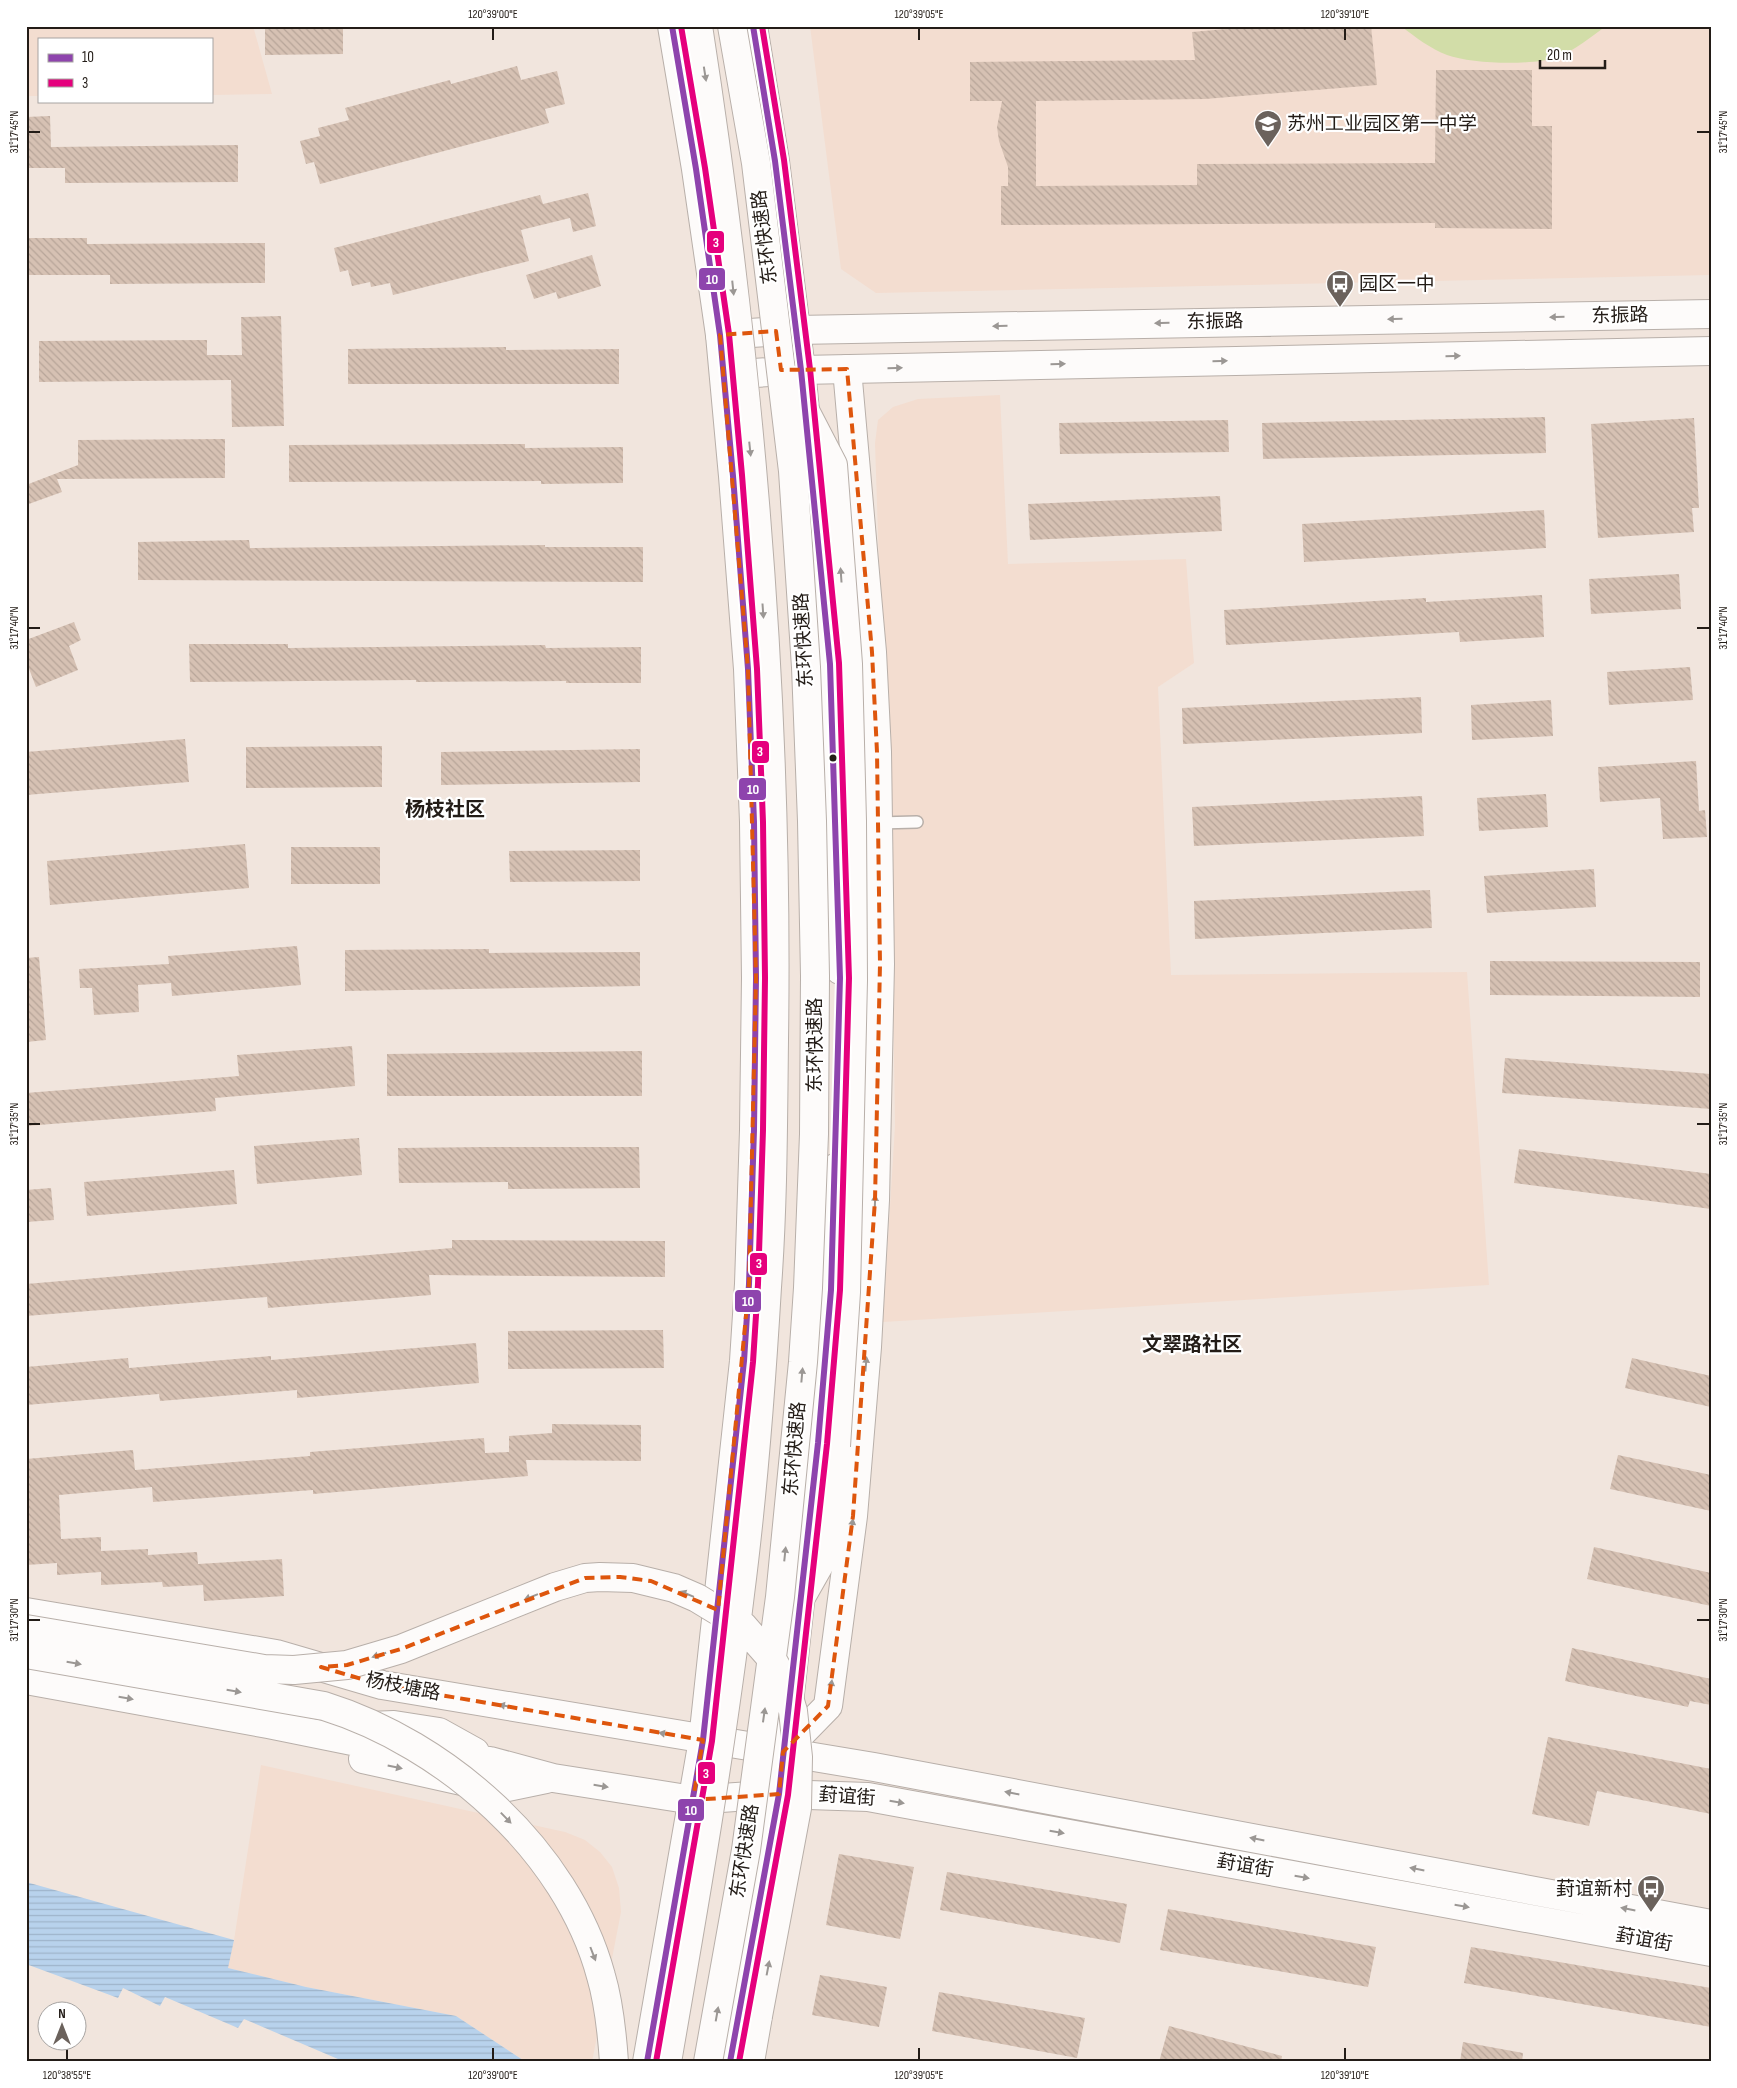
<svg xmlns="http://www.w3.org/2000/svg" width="1737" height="2088" font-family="'Sofia Sans Condensed','Noto Sans SC',sans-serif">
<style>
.built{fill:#f3ddd0}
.grass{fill:#d2dda8}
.water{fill:url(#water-rules)}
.building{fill:url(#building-back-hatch)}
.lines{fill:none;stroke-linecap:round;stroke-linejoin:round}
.service-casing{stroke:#b8afa9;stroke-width:14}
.secondary-casing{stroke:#b8afa9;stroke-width:30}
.primary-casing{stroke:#b8afa9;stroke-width:30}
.trunk-casing{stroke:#b8afa9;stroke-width:30}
.service{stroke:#fdfbfa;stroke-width:11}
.secondary{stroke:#fdfbfa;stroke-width:28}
.primary{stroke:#fdfbfa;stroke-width:28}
.trunk{stroke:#fdfbfa;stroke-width:28}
.trunk-bridge-casing{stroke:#b8afa9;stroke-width:30;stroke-linecap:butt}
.trunk-bridge{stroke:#fdfbfa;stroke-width:28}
.bus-1-casing{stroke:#fff;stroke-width:10}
.bus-2-casing{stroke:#fff;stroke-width:10}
.bus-1{stroke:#8e44ad;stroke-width:6}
.bus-2{stroke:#e5007d;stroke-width:6}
.oneway{fill:#9b9794}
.marked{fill:none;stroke:#de560d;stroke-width:4;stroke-dasharray:10 6;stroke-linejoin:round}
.ticks{fill:none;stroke:#231c17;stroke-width:2}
.bus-dot{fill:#231c17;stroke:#fff;stroke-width:2}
.labels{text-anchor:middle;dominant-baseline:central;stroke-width:4.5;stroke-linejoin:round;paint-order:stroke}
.poi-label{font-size:19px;fill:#231c17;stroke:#fff;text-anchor:start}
.street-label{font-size:19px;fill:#231c17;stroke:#fff}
.neighbourhood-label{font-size:20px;font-weight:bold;fill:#231c17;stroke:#fff}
.line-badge{stroke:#fff;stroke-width:2}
.badge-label{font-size:14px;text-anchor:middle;font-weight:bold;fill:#fff}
.neatline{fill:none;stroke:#231c17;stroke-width:2}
.ticks-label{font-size:12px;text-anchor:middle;fill:#231c17}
</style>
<defs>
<pattern id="water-rules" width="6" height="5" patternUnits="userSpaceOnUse" patternTransform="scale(1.25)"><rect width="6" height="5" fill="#b8d2ec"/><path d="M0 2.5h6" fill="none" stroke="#9eb4ca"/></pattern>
<pattern id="building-back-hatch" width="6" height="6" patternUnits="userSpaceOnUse" patternTransform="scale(1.25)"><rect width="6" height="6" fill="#d6c1b3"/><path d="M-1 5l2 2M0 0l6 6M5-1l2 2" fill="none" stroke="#b7a599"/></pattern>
</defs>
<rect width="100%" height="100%" fill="#f1e5dd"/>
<path class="built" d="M26,26h227l19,68 -61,1v-56h-172v57h-13z
M810,26h901v249l-835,18 -35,-24z
M1000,395l8,169 178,-5 8,104 -36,24 13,288 296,-3 22,313 -606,37 12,-196 -2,-141 -18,-542 3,-23 15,-13 25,-8z
M261,1765l304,67 20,8 15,12 12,15 7,21 2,24 -29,150h-66l-70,-46 -150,-29 -79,-19 7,-28z"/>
<path class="grass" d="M1401,26h205c-15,11 -31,24 -48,31 -26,9 -86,7 -111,-2 -16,-6 -32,-18 -46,-29z"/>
<path class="water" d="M26,1882l208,58 -6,28 78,19 150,29 70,46h-181l-101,-43 -6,9 -73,-31 -5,9 -37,-18 -5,10 -92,-34z"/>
<path class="building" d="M265,26h78v28l-78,1z
M1260,26h111l6,59 -172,14 -169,2v85l161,-1v-21l238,-1 1,-93h96v56h20v103l-117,-1v-5l-434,2v-39h7v-19l-9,-26 -2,-14 5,-26h-32v-39l225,-2 -3,-28z
M517,66l4,14 36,-9 8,33 -20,5 4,14 -229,61 -6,-22 -8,2 -6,-23 20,-5 -2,-8 31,-8 -4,-12 105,-28 1,4z
M50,116l1,31 187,-2v37l-173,1v-15h-39v-51z
M588,193l8,33 -23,6 -3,-14 -49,12 8,31 -136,34 -3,-12 -19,4 -1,-5 -18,4 -4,-16 -8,2 -6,-24 206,-53 3,9z
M26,238h61v6l178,-1v40l-155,1v-9h-84z
M592,255l9,31 -43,13 -2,-7 -22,7 -8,-24z
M281,316l3,110 -52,1 -1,-47 -192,2v-41l168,-1v15h35l-1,-38z
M506,347v3l113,-1v35h-271v-35z
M1545,417l1,36 -283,6 -1,-36z
M1694,418l5,90h-7l2,24 -96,6 -7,-114z
M1228,420l1,32 -169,2 -1,-31z
M225,439v39l-168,1 5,13 -36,13v-20l52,-20v-25z
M525,444v4l98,-1v36l-82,1v-3l-252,1v-37z
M1220,496l2,35 -192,9 -2,-36z
M1544,510l2,38 -242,14 -2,-38z
M249,540l1,8 295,-3v2h98v35l-505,-2v-38z
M1679,574l2,35 -90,5 -2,-35z
M1542,595l2,42 -84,5 -1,-10 -233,13 -2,-35 202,-12v4z
M74,622l7,18 -12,6 9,24 -42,17 -10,-26v-21z
M189,644h99v4l257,-3 1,3 95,-1v36h-75v-2l-150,1v-2l-226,2z
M1690,667l3,33 -84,5 -2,-33z
M1421,697l1,36 -239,11 -1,-36z
M1551,700l2,36 -81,4 -1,-35z
M185,739l4,43 -163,13v-43z
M382,746v41l-136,1v-41z
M640,749v33l-199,3v-33z
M1696,761l3,50 6,-1 2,27 -44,2 -3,-41 -60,4 -2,-35z
M1546,794l2,33 -69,4 -2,-33z
M1422,796l2,40 -230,10 -2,-39z
M245,844l4,44 -199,17 -3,-44z
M291,847h89v37h-89z
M640,850v31l-130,1 -1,-31z
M1594,869l2,38 -109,6 -3,-37z
M1430,890l2,38 -237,11 -1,-38z
M297,946l4,39 -129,11 -1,-13 -33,2 1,27 -45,3 -2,-27h-12l-1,-19 90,-5 -1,-8z
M489,949v4l151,-1v34l-295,5v-41z
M39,957l7,83 -20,2v-84z
M1490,961l210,1v35l-210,-2z
M352,1046l3,40 -140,12 1,13 -190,15v-33l213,-17 -2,-21z
M642,1051v45h-255v-42z
M1505,1058l206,16v35l-209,-16z
M359,1138l3,37 -105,9 -3,-38z
M486,1147h153l1,41 -132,1v-7l-109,1 -1,-35z
M1519,1149l192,25v35l-197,-26z
M234,1170l3,34 -150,12 -3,-34z
M51,1188l3,32 -28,2v-32z
M452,1240l213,1v36l-236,-2 2,20 -163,13 -1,-11 -241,19v-32l426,-36z
M663,1330l1,38 -156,1v-38z
M476,1343l3,40 -182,15v-8l-137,11 -1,-7 -133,11v-38l102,-9 1,10 142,-12v4z
M1632,1358l79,18v31l-86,-19z
M552,1424l89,1v36l-115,-1 2,16 -215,18v-4l-160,12 -1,-15 -93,8 2,44 40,-2v14l47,-2v6l49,-3 1,12 84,-5 2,37 -80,5 -1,-16 -40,2 -1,-5 -61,3v-13l-44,3v-12l-31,2v-106l107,-9 2,20 175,-14v-4l174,-14 1,15 24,-1v-16l43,-3z
M1618,1455l93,20v36l-101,-22z
M1594,1547l117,26v33l-124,-27z
M1572,1648l139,31v26l-21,-4 -2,6 -123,-26z
M1548,1737l163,32v45l-114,-23 -8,35 -57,-12z
M839,1854l75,13 -14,72 -74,-14z
M947,1872l180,32 -7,39 -180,-33z
M1168,1909l208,38 -8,40 -208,-37z
M1471,1947l240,41v39l-247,-44z
M820,1975l67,12 -8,40 -67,-12z
M939,1992l146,26 -8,40 -145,-27z
M1169,2026l113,30 -1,6h-122z
M1463,2042l60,11 -1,9h-62z"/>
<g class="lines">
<defs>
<path id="service" d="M878,823l39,-1"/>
<path id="secondary" d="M720,335l76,-5 915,-16
M724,375l77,-5 910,-19
M26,1612l250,42 106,31 492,82 837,157
M26,1680l242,44 104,21 118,16 63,17 140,22 86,-6 89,3 843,155
M369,1726l25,-1 45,7 36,20
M363,1759l135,30 48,-10"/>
<path id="primary" d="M753,26l22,135 26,209 29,294 10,306
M783,1752l45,-46 25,-190 14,-169 8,-147 5,-236 -3,-212 -5,-100 -25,-283
M647,2062l56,-322 41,-379 5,-77 5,-154 2,-152 -2,-156 -6,-153 -15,-193 -13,-141 -24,-166 -24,-143
M730,2062l49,-268 47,-429 5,-75 4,-122"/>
<path id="trunk" d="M801,1597l21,-37 14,-114
M750,2062l8,-46"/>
</defs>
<use href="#service" class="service-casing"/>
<use href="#secondary" class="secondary-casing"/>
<use href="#primary" class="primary-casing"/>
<use href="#trunk" class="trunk-casing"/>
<use href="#service" class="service"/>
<use href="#secondary" class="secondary"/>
<use href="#primary" class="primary"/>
<use href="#trunk" class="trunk"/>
<defs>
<path id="trunk-bridge" d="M788,378l45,87 15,199 4,157 1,159 -7,312 -10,154
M26,1629l238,40 30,1 53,-5 54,-16 154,-62 30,-9 15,-1 33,1 41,10 23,10 46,28 29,33 12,22 9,30 5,46 -1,51 -39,208
M26,1654l298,52c122,38 243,144 277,270 8,27 11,57 13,86
M667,2062c27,-156 54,-311 73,-468 13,-101 21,-205 27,-307 6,-82 6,-164 7,-247 5,-339 -24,-678 -76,-1014
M708,2062l38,-212 34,-253 23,-235 5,-74 6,-154 1,-158 -3,-155 -6,-154 -13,-196 -37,-308 -24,-137"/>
</defs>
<use href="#trunk-bridge" class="trunk-bridge-casing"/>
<use href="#trunk-bridge" class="trunk-bridge"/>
<defs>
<path id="bus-1" d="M647,2062l56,-322 41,-379 5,-77 5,-154 2,-152 -2,-156 -6,-153 -15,-193 -13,-141 -24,-166 -24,-143
M730,2062l49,-268 39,-351 13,-153 9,-312 -10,-314 -29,-294 -26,-209 -22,-135"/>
<path id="bus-2" d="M656,2062l56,-321 41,-379 5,-78 5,-154 2,-152 -2,-156 -6,-153 -15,-194 -13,-141 -24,-166 -24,-142
M739,2062l49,-267 39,-351 13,-154 9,-312 -10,-315 -29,-294 -26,-209 -22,-134"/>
</defs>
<use href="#bus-1" class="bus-1-casing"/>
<use href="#bus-2" class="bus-2-casing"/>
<use href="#bus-1" class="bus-1"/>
<use href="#bus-2" class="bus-2"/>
</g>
<defs><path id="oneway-solid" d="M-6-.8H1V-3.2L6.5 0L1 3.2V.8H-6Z" transform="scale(1.25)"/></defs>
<g class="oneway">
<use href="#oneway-solid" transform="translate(705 74) rotate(81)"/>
<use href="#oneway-solid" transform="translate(733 288) rotate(84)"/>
<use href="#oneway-solid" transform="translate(1557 317) rotate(179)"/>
<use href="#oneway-solid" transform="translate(1395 319) rotate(179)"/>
<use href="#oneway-solid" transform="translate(1162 323) rotate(179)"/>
<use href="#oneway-solid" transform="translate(1000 326) rotate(179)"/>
<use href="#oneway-solid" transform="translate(1453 356) rotate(-1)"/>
<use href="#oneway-solid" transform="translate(1220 361) rotate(-1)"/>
<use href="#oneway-solid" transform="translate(1058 364) rotate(-1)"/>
<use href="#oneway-solid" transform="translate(895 368) rotate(-1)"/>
<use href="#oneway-solid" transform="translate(750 449) rotate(84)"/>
<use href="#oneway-solid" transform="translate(841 575) rotate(-94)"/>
<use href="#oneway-solid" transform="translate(763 611) rotate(86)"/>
<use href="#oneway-solid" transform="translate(875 1202) rotate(-88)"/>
<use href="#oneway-solid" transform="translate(866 1364) rotate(-85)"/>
<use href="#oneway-solid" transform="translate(802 1375) rotate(-85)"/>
<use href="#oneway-solid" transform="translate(852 1526) rotate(-82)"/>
<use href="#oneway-solid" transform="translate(785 1554) rotate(-84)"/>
<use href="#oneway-solid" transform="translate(687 1594) rotate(-158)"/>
<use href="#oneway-solid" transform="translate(531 1597) rotate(158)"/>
<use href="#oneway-solid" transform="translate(379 1655) rotate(163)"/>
<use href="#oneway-solid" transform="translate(74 1663) rotate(10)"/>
<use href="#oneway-solid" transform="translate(831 1687) rotate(-82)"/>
<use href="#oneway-solid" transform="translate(234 1691) rotate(10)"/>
<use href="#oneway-solid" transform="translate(126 1698) rotate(10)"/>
<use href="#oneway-solid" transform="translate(506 1706) rotate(-170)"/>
<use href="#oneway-solid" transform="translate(764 1715) rotate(-82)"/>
<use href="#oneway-solid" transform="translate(666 1734) rotate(-170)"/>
<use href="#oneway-solid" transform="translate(395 1767) rotate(12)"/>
<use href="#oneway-solid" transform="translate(601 1786) rotate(9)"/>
<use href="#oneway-solid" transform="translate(1012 1793) rotate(-169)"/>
<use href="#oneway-solid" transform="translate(897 1802) rotate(10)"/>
<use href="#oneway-solid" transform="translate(506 1818) rotate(46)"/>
<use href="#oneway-solid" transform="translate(1057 1832) rotate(10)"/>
<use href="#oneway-solid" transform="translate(1257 1839) rotate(-169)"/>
<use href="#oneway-solid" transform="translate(1417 1869) rotate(-169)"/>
<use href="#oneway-solid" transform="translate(1302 1877) rotate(10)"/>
<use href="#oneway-solid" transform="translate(1462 1906) rotate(10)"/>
<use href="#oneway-solid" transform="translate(1628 1909) rotate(-169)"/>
<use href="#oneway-solid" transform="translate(593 1954) rotate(69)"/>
<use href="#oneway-solid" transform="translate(768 1968) rotate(-79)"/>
<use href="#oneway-solid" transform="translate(717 2014) rotate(-80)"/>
</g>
<path class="marked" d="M776,331l5,39 66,-1 25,283 5,100 3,212 -5,236 -22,316 -25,190 -45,46 -4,42 -86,6 10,-60 -321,-55 -61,-18 26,-2 54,-16 184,-71 35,-1 31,4 67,29 31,-326 7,-306 -8,-309 -28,-334z"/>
<path class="ticks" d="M493,28v12M919,28v12M1345,28v12M28,132h12M1697,132h13M28,628h12M1697,628h13M28,1124h12M1697,1124h13M28,1620h12M1697,1620h13M67,2048v12M493,2048v12M919,2048v12M1345,2048v12"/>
<defs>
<symbol id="school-pin" viewBox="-11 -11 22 30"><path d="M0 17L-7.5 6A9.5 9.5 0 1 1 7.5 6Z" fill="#6b625c" stroke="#fff"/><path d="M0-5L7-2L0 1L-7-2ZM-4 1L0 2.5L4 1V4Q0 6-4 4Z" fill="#fff"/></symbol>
<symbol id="bus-pin" viewBox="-11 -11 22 30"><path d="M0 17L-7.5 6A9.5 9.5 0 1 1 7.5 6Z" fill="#6b625c" stroke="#fff"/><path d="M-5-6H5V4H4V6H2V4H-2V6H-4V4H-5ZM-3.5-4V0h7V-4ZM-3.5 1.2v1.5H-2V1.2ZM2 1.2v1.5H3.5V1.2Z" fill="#fff"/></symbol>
</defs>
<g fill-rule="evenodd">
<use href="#school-pin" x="1252" y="108" width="32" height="43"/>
<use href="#bus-pin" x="1324" y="268" width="32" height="43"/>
<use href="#bus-pin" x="1635" y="1873" width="32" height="43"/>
</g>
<circle class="bus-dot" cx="833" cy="758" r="4.5"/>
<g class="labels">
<g class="poi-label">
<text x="1287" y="124">苏州工业园区第一中学</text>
<text x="1359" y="284">园区一中</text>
<text x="1632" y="1889" text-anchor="end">葑谊新村</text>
</g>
<g class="street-label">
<text transform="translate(765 237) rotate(-97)">东环快速路</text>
<text transform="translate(1620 316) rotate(-1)">东振路</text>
<text transform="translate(1215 322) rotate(-1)">东振路</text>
<text transform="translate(804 640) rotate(-93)">东环快速路</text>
<text transform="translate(815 1045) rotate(-90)">东环快速路</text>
<text transform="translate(795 1449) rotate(-85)">东环快速路</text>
<text transform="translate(403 1687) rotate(11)">杨枝塘路</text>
<text transform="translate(847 1797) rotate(4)">葑谊街</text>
<text transform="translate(745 1851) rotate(-81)">东环快速路</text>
<text transform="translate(1245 1866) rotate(10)">葑谊街</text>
<text transform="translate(1644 1940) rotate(10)">葑谊街</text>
</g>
<g class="neighbourhood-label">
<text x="445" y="810">杨枝社区</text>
<text x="1192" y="1345">文翠路社区</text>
</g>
</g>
<g class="line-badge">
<rect x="706" y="230" width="19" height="24" rx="5" fill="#e5007d"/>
<rect x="698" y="267" width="28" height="24" rx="5" fill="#8e44ad"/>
<rect x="751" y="740" width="19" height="24" rx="5" fill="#e5007d"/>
<rect x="738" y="777" width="29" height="24" rx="5" fill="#8e44ad"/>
<rect x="749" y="1252" width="19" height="24" rx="5" fill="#e5007d"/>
<rect x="734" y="1289" width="28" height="24" rx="5" fill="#8e44ad"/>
<rect x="697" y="1761" width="19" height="24" rx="5" fill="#e5007d"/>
<rect x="677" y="1798" width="28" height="24" rx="5" fill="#8e44ad"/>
</g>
<g class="badge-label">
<text x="716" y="247">3</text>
<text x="712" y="284">10</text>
<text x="760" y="756">3</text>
<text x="753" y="794">10</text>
<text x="759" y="1268">3</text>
<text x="748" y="1306">10</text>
<text x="706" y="1778">3</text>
<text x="691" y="1815">10</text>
</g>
<rect width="1737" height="2088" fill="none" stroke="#ffffff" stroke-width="55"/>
<rect x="38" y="38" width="175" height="65" fill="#ffffff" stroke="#a7a4a2"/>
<rect x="48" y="54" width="25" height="8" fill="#8e44ad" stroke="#a7a4a2"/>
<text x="82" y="62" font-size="15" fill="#231c17">10</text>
<rect x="48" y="79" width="25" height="8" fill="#e5007d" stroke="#a7a4a2"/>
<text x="82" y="88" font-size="15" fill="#231c17">3</text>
<g transform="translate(62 2026)"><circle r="24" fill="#ffffff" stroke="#a7a4a2"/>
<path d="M0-4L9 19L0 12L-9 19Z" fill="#6b625c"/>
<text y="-8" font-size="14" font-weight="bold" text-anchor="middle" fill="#231c17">N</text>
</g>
<path d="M1540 60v8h65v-8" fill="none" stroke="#231c17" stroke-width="2.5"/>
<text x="1547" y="60" font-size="15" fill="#231c17" stroke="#ffffff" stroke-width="4" paint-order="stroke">20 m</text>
<rect x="28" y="28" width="1682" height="2032" class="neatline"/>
<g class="ticks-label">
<text x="493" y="18">120°39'00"E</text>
<text x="919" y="18">120°39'05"E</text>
<text x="1345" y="18">120°39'10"E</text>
<text transform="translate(14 132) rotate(-90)" y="4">31°17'45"N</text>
<text transform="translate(1723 132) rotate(-90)" y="4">31°17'45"N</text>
<text transform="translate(14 628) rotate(-90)" y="4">31°17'40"N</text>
<text transform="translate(1723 628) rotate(-90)" y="4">31°17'40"N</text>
<text transform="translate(14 1124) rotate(-90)" y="4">31°17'35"N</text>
<text transform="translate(1723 1124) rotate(-90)" y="4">31°17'35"N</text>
<text transform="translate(14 1620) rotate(-90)" y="4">31°17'30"N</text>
<text transform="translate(1723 1620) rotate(-90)" y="4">31°17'30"N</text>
<text x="67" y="2079">120°38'55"E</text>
<text x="493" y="2079">120°39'00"E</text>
<text x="919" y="2079">120°39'05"E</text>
<text x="1345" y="2079">120°39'10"E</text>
</g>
</svg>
